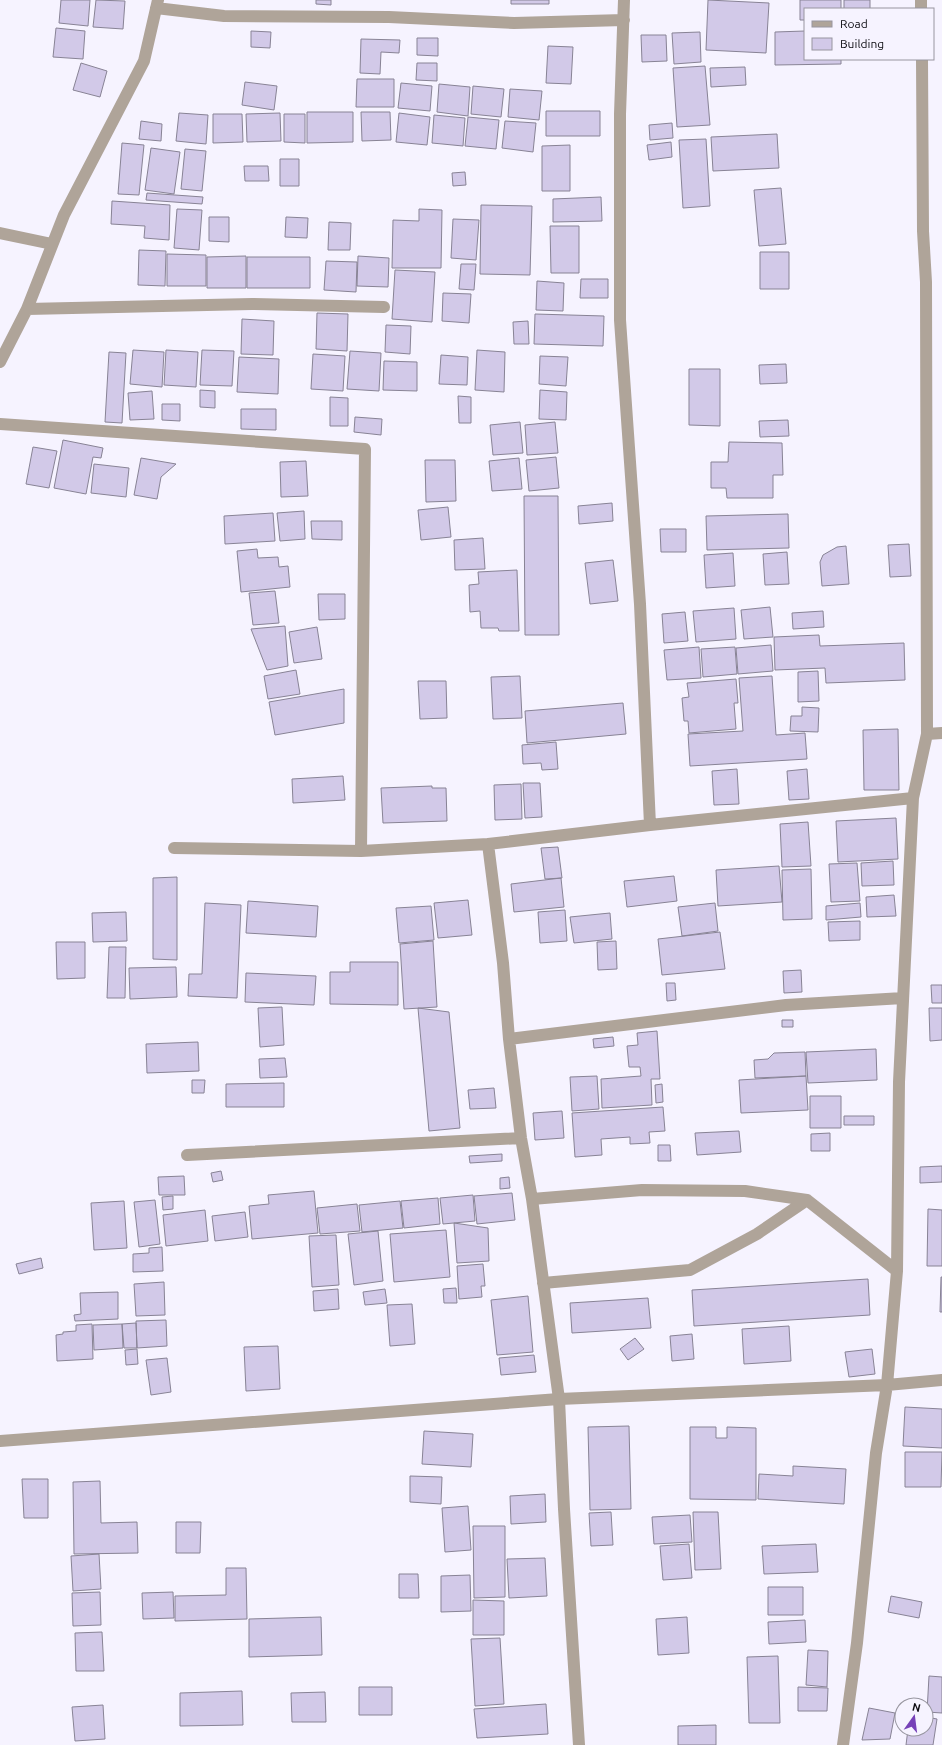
<svg xmlns="http://www.w3.org/2000/svg" width="942" height="1745" font-family="Ubuntu,sans-serif">
<style>
.building{fill:#d2c9e8;stroke:#888395}
.lines{fill:none;stroke-linecap:round;stroke-linejoin:round}
.minor{stroke:#afa499;stroke-width:12}
</style>
<rect width="100%" height="100%" fill="#f6f3ff"/>
<path class="building" d="M61,0h29l-2,26 -29,-3z
M96,0l29,1 -2,28 -30,-2z
M316,0h15v5l-15,-1z
M511,0h38v4h-38z
M708,0l61,3 -3,50 -60,-3z
M800,0h41v9h-36v11h-5z
M844,0h26v9h-26z
M56,28l29,3 -2,28 -30,-2z
M251,31l20,1 -1,16 -19,-1z
M805,31v28h36v5l-66,1v-33z
M700,32l1,30 -27,2 -2,-31z
M641,35h25l1,26 -25,1z
M417,38h21v18l-21,-1z
M361,39l39,1 -1,13 -18,-1 -1,22 -20,-1z
M548,46l25,1 -2,37 -25,-1z
M81,63l26,8 -7,26 -27,-7z
M417,63h20v18l-21,-1z
M705,66l5,59 -33,2 -4,-59z
M745,67l1,18 -35,2 -1,-19z
M357,79h37v28h-38z
M245,82l32,4 -3,24 -32,-5z
M401,83l31,3 -2,25 -32,-3z
M439,84l31,3 -2,29 -31,-4z
M473,86l31,3 -3,28 -30,-3z
M510,89l32,2 -3,29 -31,-3z
M546,111h54v25h-54z
M307,112h46v30l-46,1z
M361,112h29l1,28 -29,1z
M179,113l29,2 -2,29 -30,-3z
M280,113l1,28 -34,1 -1,-28z
M399,113l31,4 -3,28 -31,-3z
M213,114h29l1,28 -30,1z
M284,114h21v29l-21,-1z
M434,115l31,3 -2,28 -31,-3z
M468,117l31,3 -3,29 -31,-3z
M141,121l21,3 -1,17 -22,-2z
M505,121l31,2 -3,29 -31,-4z
M672,123l1,15 -23,2 -1,-15z
M777,134l2,34 -66,3 -2,-34z
M706,139l4,67 -27,2 -4,-68z
M671,142l1,15 -23,3 -2,-15z
M122,143l22,2 -5,50 -21,-1z
M570,145v46h-28v-45z
M151,148l29,4 -6,42 -29,-4z
M185,149l21,2 -4,40 -21,-2z
M280,159h19v27h-19z
M244,166h24l1,15h-24z
M465,172l1,13 -13,1 -1,-13z
M781,188l5,56 -27,2 -5,-56z
M147,193l56,4 -1,7 -56,-4z
M601,197l1,24 -49,1v-23z
M112,201l58,4 -1,35 -25,-2 1,-12 -34,-2z
M481,205l51,1 -2,69 -50,-1z
M177,209l25,1 -3,40 -25,-2z
M419,209l23,1 -1,58h-49l1,-48 26,1z
M209,217h20v25l-20,-1z
M286,217l22,1 -1,20 -22,-1z
M453,219l26,1 -3,40 -25,-2z
M329,222l22,1 -1,27h-22z
M550,226h29v47h-28z
M139,250l27,1 -1,35 -27,-1z
M760,252h29v37h-29z
M167,254l39,1v31h-39z
M246,256v32h-39v-31z
M358,256l31,2 -1,29 -31,-1z
M247,257h63v31h-63z
M326,261l31,1 -1,30 -32,-2z
M461,264h15l-2,26 -15,-1z
M395,270l40,2 -3,50 -40,-3z
M581,279h27v19h-28z
M537,281l27,2 -1,28 -27,-1z
M443,293l28,1 -2,29 -27,-2z
M317,313l31,1 -1,37 -31,-2z
M535,314l69,2 -1,30 -69,-2z
M242,319l32,2 -1,34 -32,-1z
M528,321l1,23h-15l-1,-22z
M386,325l25,1 -1,28 -25,-2z
M133,350l31,2 -2,35 -32,-3z
M166,350l32,2 -2,35 -32,-2z
M202,350l32,1 -2,35 -32,-1z
M477,350l28,2 -1,40 -29,-2z
M350,351l31,2 -2,38 -32,-2z
M109,352l17,1 -4,70 -17,-1z
M313,354l32,2 -2,35 -32,-2z
M441,355l27,2 -1,28 -28,-1z
M540,356l28,1 -2,29 -27,-2z
M239,357l40,2 -1,35 -41,-2z
M384,361l33,1v29l-34,-1z
M786,364l1,19 -27,1 -1,-19z
M689,369h31v57l-31,-1z
M200,390l15,1v17l-15,-1z
M540,390l27,2 -1,28 -27,-1z
M152,391l2,28 -24,1 -2,-27z
M458,396l13,1v26h-12z
M330,397l18,1v28h-18z
M162,404h18v17l-18,-1z
M241,409h35v21l-35,-1z
M355,417l27,2 -1,16 -27,-3z
M788,420l1,16 -29,1 -1,-16z
M520,422l3,31 -30,2 -3,-30z
M555,422l3,31 -31,2 -2,-30z
M63,440l40,8 -2,10 -8,-1 -7,37 -32,-6z
M729,442l53,1 1,32h-10v23h-46l-1,-10h-15v-26h17z
M33,447l24,4 -8,37 -23,-4z
M556,457l3,31 -30,3 -3,-31z
M141,458l35,6 -15,13 -4,22 -23,-4z
M519,458l3,31 -30,2 -3,-30z
M425,460h30l1,41 -30,1z
M306,461l2,35 -27,1 -1,-35z
M94,464l35,4 -3,29 -35,-4z
M524,496h34l1,139h-34z
M612,503l1,18 -34,3 -1,-18z
M448,507l3,30 -30,3 -3,-30z
M304,511l1,28 -25,2 -3,-28z
M273,513l2,28 -50,3 -1,-28z
M788,514l1,34 -82,2 -1,-34z
M311,521h31v19l-30,-1z
M660,529h26v23h-25z
M483,538l2,31 -30,1 -1,-30z
M909,544l2,32 -21,1 -2,-32z
M846,546l3,38 -27,2 -2,-24 3,-7 14,-8z
M257,549l1,9 20,-1 1,10 9,-1 2,21 -49,5 -4,-41z
M787,552l2,32 -24,1 -2,-31z
M733,553l2,33 -29,2 -2,-33z
M613,560l5,41 -28,3 -5,-41z
M517,570l2,61h-20l-1,-3h-17l-1,-17 -10,1 -1,-27 10,-1 -1,-12z
M275,591l4,32 -26,2 -4,-32z
M318,594h27v25l-26,1z
M770,607l3,30 -29,2 -3,-29z
M734,608l2,31 -40,3 -3,-31z
M823,611l1,16 -31,2 -1,-16z
M685,612l3,29 -24,2 -2,-29z
M285,626l3,40 -21,4 -16,-41z
M317,627l5,32 -28,4 -5,-31z
M819,635l1,11 84,-3 1,37 -79,3 -1,-15 -50,2 -1,-33z
M771,645l2,26 -35,3 -2,-26z
M699,647l2,31 -34,2 -3,-30z
M735,647l2,27 -34,3 -2,-28z
M296,670l4,24 -32,5 -4,-23z
M818,671l1,30 -21,1v-30z
M520,676l2,42 -29,1 -2,-42z
M772,676l4,59 29,-2 2,26 -117,7 -2,-32 55,-3 -4,-53z
M736,679l2,24h-4l2,26 -47,4 -1,-12h-4l-2,-23 7,-1 -2,-14z
M418,681h28l1,37 -27,1z
M344,689v34l-69,12 -6,-33z
M623,703l3,31 -99,9 -2,-32z
M802,707l17,1 -1,24 -28,-1 1,-15h11z
M898,729l1,61h-35l-1,-60z
M556,742l2,27 -16,1 -1,-7 -18,1 -1,-19z
M737,769l2,35 -25,1 -2,-34z
M807,769l2,30 -20,1 -2,-29z
M343,776l2,24 -52,3 -1,-24z
M523,783h17l2,34 -17,1z
M521,784l1,35 -27,1 -1,-35z
M432,786v2h14l1,33 -64,2 -2,-35z
M896,818l2,41 -60,3 -2,-41z
M808,822l3,44 -29,1 -2,-43z
M558,847l4,31 -17,1 -4,-31z
M893,861l1,24 -32,1 -1,-23z
M857,863l3,38 -29,1 -2,-38z
M779,866l3,36 -64,4 -2,-36z
M811,869l1,50 -29,1 -1,-50z
M674,876l3,25 -50,6 -3,-26z
M177,877v83l-24,-1v-81z
M561,878l3,29 -50,5 -3,-28z
M894,895l2,21 -29,1 -1,-20z
M468,900l4,35 -34,3 -4,-35z
M248,901l70,5 -2,31 -70,-4z
M205,903l36,2 -4,93 -49,-2 1,-22h13z
M715,903l3,28 -36,5 -4,-29z
M860,903l1,14 -35,3v-14z
M431,906l3,34 -35,3 -3,-35z
M565,910l2,31 -27,2 -2,-31z
M126,912l1,29 -34,1 -1,-29z
M610,913l2,26 -38,4 -4,-26z
M860,921v19l-31,1 -1,-19z
M720,932l5,37 -63,6 -4,-36z
M433,941l4,66 -33,2 -4,-65z
M616,941l1,28 -19,1 -1,-28z
M56,942h29v36l-28,1z
M109,947h17l-1,51h-18z
M350,962h48v43l-68,-1v-32h20z
M176,967l1,30 -47,2 -1,-31z
M801,970l1,22 -18,1 -1,-22z
M246,973l70,3 -2,29 -69,-3z
M666,983h9l1,17 -9,1z
M931,985h11v18h-10z
M282,1007l2,38 -24,2 -2,-39z
M418,1008l31,4 11,116 -31,3z
M929,1008h13v32l-12,1z
M782,1020h11v7h-11z
M657,1031l3,48h-9l1,26 -50,3 -1,-29 40,-3 -1,-9h-11l-2,-21 11,-1 -1,-12z
M613,1037l1,9 -20,2 -1,-9z
M198,1042l1,29 -52,2 -1,-29z
M876,1049l1,31 -69,3 -2,-31z
M805,1052l1,24 -51,2 -1,-18 14,-1 6,-6z
M285,1058l2,19 -27,1 -1,-19z
M597,1076l2,33 -27,2 -2,-34z
M806,1076l2,34 -67,3 -2,-33z
M192,1080h13l-1,13h-12z
M284,1083v24h-58v-23z
M662,1084l1,18 -7,1 -1,-18z
M494,1088l2,20 -26,1 -2,-19z
M810,1096h31v32h-31z
M663,1107l2,24 -16,1 1,11 -20,1v-7l-29,2 1,16 -27,2 -3,-44z
M562,1111l2,27 -29,2 -2,-27z
M844,1116h30v9h-30z
M739,1131l2,21 -44,3 -2,-22z
M830,1133v18h-19v-17z
M658,1145h12l1,16h-13z
M502,1154v7l-32,2 -1,-7z
M942,1166v16l-22,1v-16z
M221,1171l2,9 -10,2 -2,-9z
M184,1176l1,19h-26l-1,-18z
M509,1177l1,11 -10,1v-11z
M314,1191l4,42 -66,6 -3,-33 20,-2 -1,-9z
M512,1193l3,27 -38,4 -3,-28z
M473,1195l2,26 -32,3 -3,-26z
M173,1196v13l-10,1 -1,-13z
M438,1198l2,26 -36,4 -3,-27z
M155,1200l5,44 -21,3 -5,-45z
M124,1201l3,47 -33,2 -3,-47z
M400,1201l3,27 -41,4 -3,-27z
M357,1204l3,27 -40,3 -3,-26z
M928,1209l14,1v56h-15z
M205,1210l3,31 -42,5 -3,-31z
M245,1212l3,25 -33,4 -3,-25z
M454,1223l34,5 1,33 -32,2z
M446,1230l4,47 -56,5 -4,-48z
M378,1231l5,50 -29,4 -6,-51z
M336,1235l3,50 -27,2 -3,-51z
M162,1247l1,24 -30,1v-18l16,-1v-5z
M41,1258l2,10 -24,6 -3,-10z
M483,1264l2,22h-4l1,11 -23,2 -2,-33z
M941,1277h1v35h-2z
M868,1279l2,36 -176,11 -2,-36z
M164,1282l1,33 -29,1 -2,-32z
M456,1288l1,15h-13l-1,-14z
M338,1289l1,20 -25,2 -1,-20z
M385,1289l2,14 -22,2 -2,-13z
M118,1292v27l-43,2 -1,-6 7,-1 -1,-21z
M528,1296l5,56 -36,3 -6,-55z
M648,1298l3,30 -79,5 -2,-30z
M412,1304l3,40 -25,2 -3,-41z
M166,1320l1,26 -30,2 -1,-27z
M136,1323l1,25h-13l-2,-24z
M92,1324l1,35 -36,2 -1,-26 7,-1v-2l13,-1v-6z
M122,1324l1,24 -29,2 -1,-25z
M789,1326l2,35 -47,3 -2,-35z
M692,1334l2,25 -22,2 -2,-25z
M635,1338l9,11 -16,11 -8,-11z
M278,1346l2,43 -34,2 -2,-44z
M137,1349l1,15 -12,1 -1,-15z
M872,1349l3,25 -26,3 -4,-25z
M534,1355l2,17 -35,3 -2,-17z
M167,1358l4,34 -20,3 -5,-35z
M905,1407l37,2v39l-39,-2z
M629,1426l2,83 -41,1 -2,-83z
M690,1427h26v11h11v-11l29,1v72l-66,-1z
M424,1431l49,3 -2,33 -49,-3z
M905,1452h37l-1,35h-36z
M793,1466l53,3 -2,35 -86,-5 1,-25 34,2z
M410,1476l32,1 -1,27 -31,-2z
M22,1479h26v39h-24z
M100,1481l1,42 36,-1 1,31 -64,1 -1,-72z
M545,1494l1,28 -35,2 -1,-28z
M468,1506l3,44 -26,2 -3,-44z
M611,1512l2,33 -22,1 -2,-33z
M693,1512h25l3,57 -26,1z
M690,1515l2,27 -38,2 -2,-27z
M176,1522h25l-1,31h-24z
M473,1526h32v71l-31,1z
M689,1544l3,34 -29,2 -3,-34z
M816,1544l2,28 -54,2 -2,-28z
M99,1554l2,35 -28,2 -2,-35z
M545,1558l2,38 -38,2 -2,-39z
M226,1568h20l1,51 -72,2v-25l51,-1z
M399,1574h19l1,24h-20z
M470,1575l1,36 -30,1v-36z
M768,1587h35v28h-35z
M100,1592l1,33 -28,1 -1,-33z
M173,1592l1,26 -31,1 -1,-26z
M891,1596l31,6 -3,16 -31,-6z
M473,1600l31,1v34h-31z
M321,1617l1,38 -73,2v-38z
M687,1617l2,36 -31,2 -2,-36z
M805,1620l1,22 -37,2 -1,-22z
M102,1632l2,39h-28l-1,-38z
M500,1638l4,66 -29,2 -4,-67z
M808,1650l20,1 -1,36 -21,-2z
M778,1656l2,67h-31l-2,-66z
M929,1676l13,1v36l-15,-1z
M359,1687h33v28h-33z
M798,1687l30,1 -1,23h-29z
M242,1691l1,34 -63,1v-33z
M325,1692l1,30h-34l-1,-29z
M546,1704l2,30 -71,4 -3,-29z
M103,1705l2,34 -30,2 -3,-34z
M869,1708l26,5 -5,26 -28,1z
M926,1717l11,2 -4,26h-27l2,-16h18z
M716,1725v20h-38v-19z"/>
<g class="lines">
<path class="minor" d="M624,0l-4,114v206l20,284 10,221
M921,0v9
M156,8l68,8 165,1 125,6 110,-3
M0,233l52,11
M27,309l225,-5 132,3
M0,362l27,-53 37,-94 80,-154 14,-61
M0,424l365,25 -4,402
M927,734l15,-1
M488,844l15,119 6,76 12,99 11,61 110,-9 103,1 62,9 90,71
M174,848l187,3 127,-7 162,-19 263,-27
M509,1039l277,-34 117,-7
M187,1155l334,-17
M532,1199l27,200 5,110 15,236
M543,1283l147,-13 67,-36 50,-34
M0,1441l559,-42 328,-14 55,-5
M843,1745l14,-102 19,-190 11,-68 10,-114 2,-189 14,-284 14,-64 -1,-452 -3,-51 -1,-172"/>
</g>
<rect x="804" y="8" width="130" height="52" fill="#f6f3ff" stroke="#9896a0"/>
<rect x="812" y="21" width="20" height="6" fill="#afa499" stroke="#9896a0"/>
<text x="840" y="28" font-size="12" fill="#0c0b11">Road</text>
<rect x="812" y="38" width="20" height="12" fill="#d2c9e8" stroke="#9896a0"/>
<text x="840" y="48" font-size="12" fill="#0c0b11">Building</text>
<g transform="translate(914 1717) rotate(14)"><circle r="19" fill="#f6f3ff" stroke="#9896a0"/>
<path d="M0-3L7 15L0 10L-7 15Z" fill="#7641b8"/>
<text y="-6" font-size="11" font-weight="bold" text-anchor="middle" fill="#0c0b11">N</text>
</g>
</svg>
